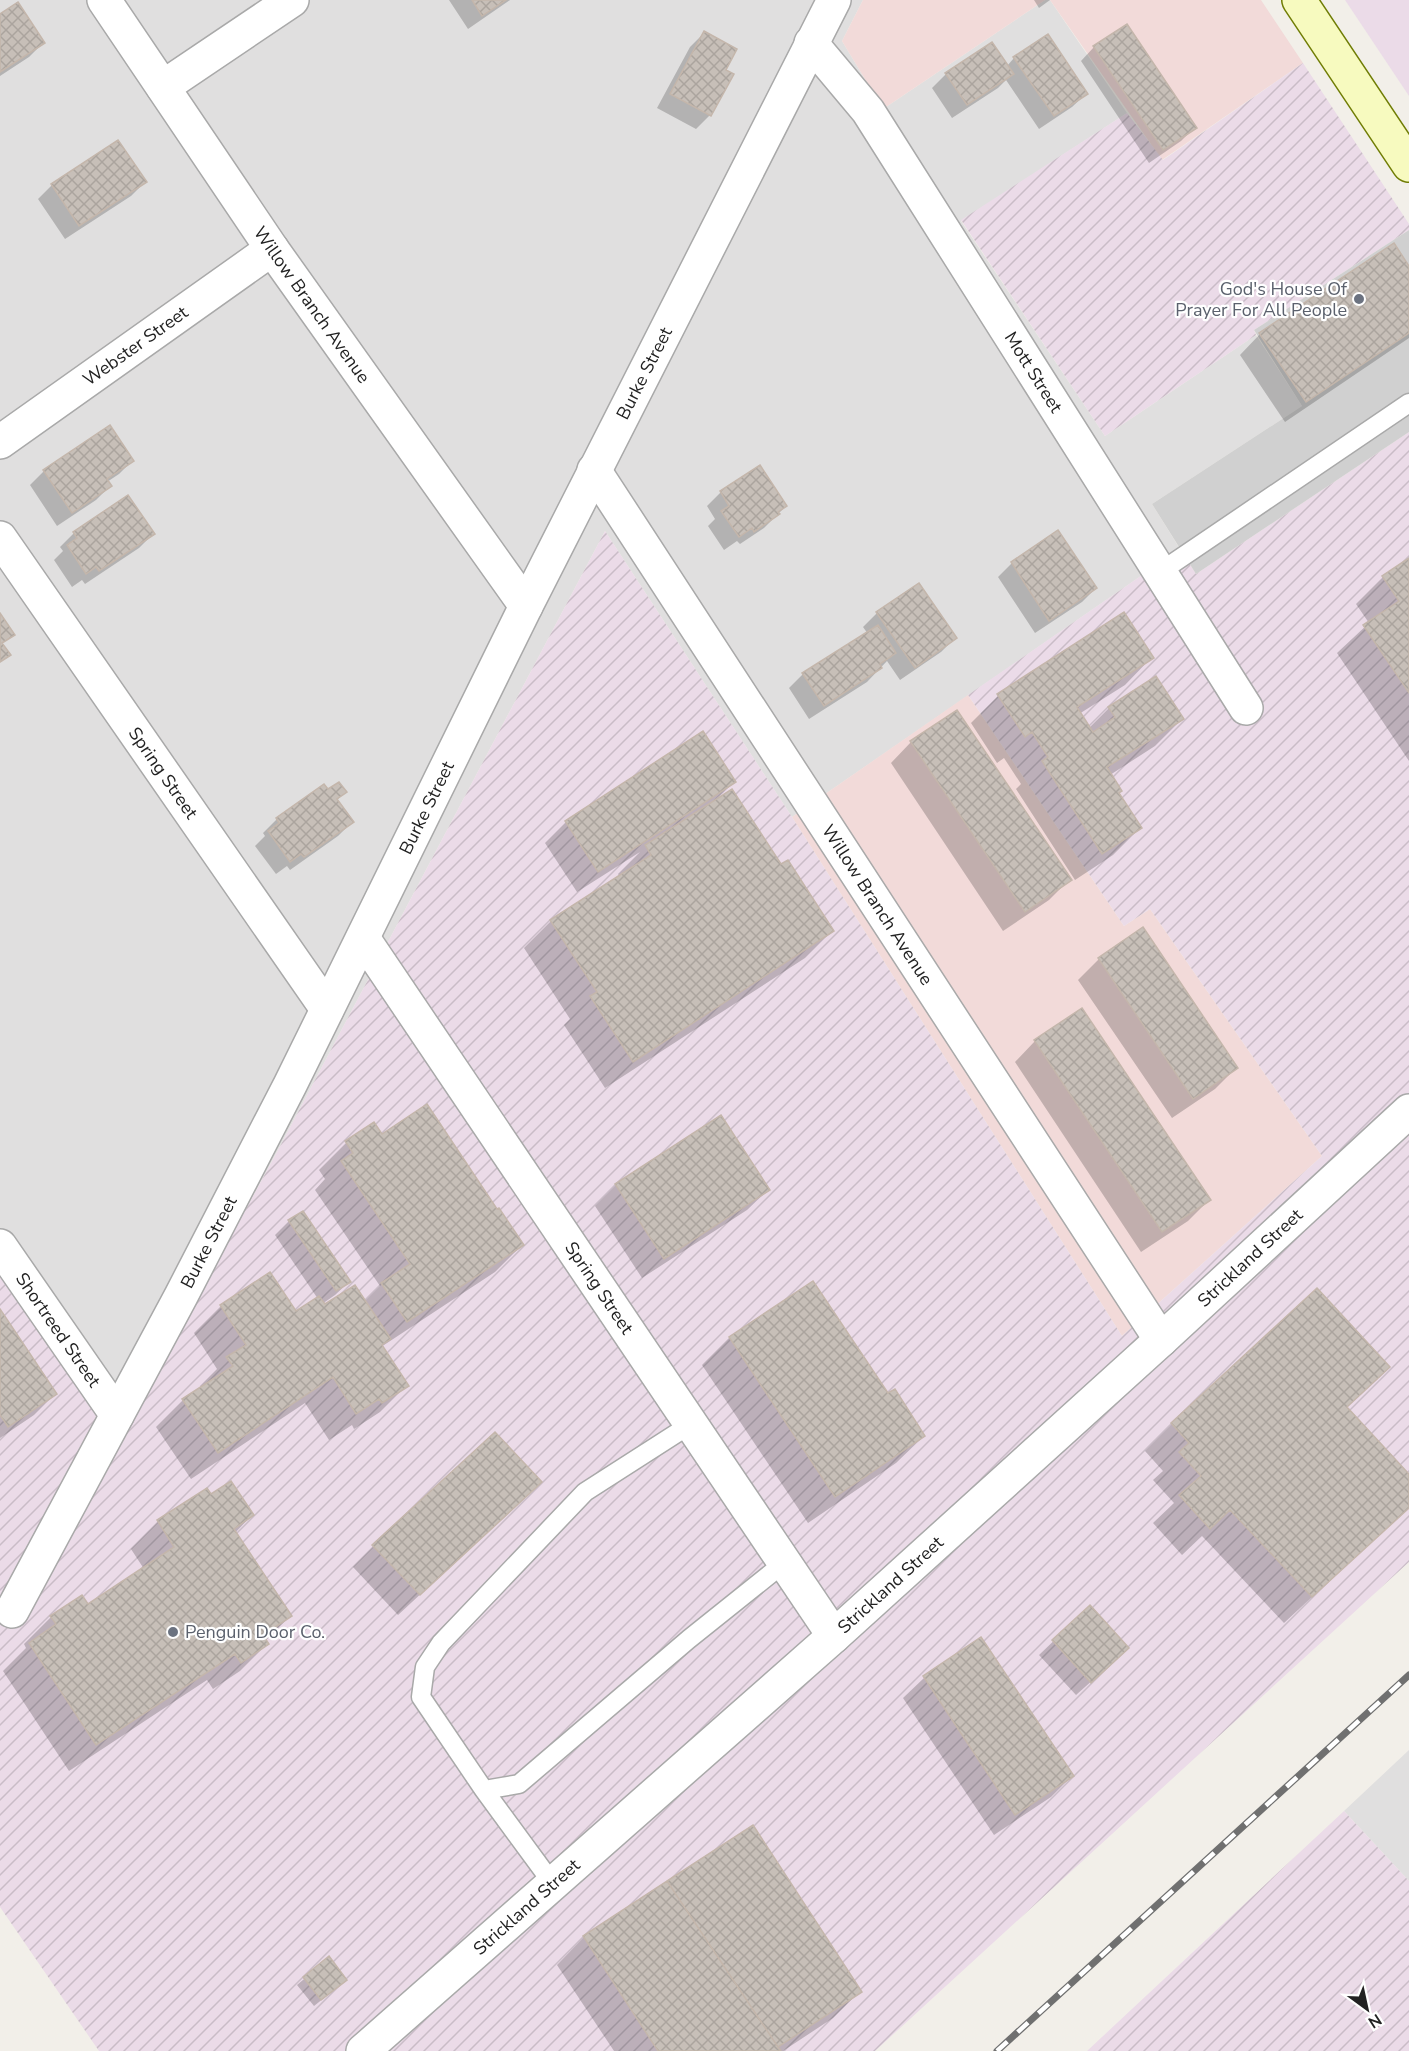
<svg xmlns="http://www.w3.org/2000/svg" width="1409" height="2051" font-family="'Nunito Sans',sans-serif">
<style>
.residential{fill:#e0dfdf}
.commercial{fill:#f2dad9}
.industrial{fill:url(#industrial-furrows)}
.religious{fill:#d0d0d0}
.railway{fill:#ebdbe8}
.shadow{fill:#0003}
.building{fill:url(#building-cross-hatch);stroke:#c4b6ab;stroke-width:1.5}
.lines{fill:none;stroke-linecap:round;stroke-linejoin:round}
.service-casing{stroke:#a9a9a9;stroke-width:21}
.minor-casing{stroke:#a9a9a9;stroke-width:36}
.secondary-casing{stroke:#707d05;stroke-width:36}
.service{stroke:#fff;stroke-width:18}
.minor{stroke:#fff;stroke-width:33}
.secondary{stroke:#f7fabf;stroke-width:33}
.rail-casing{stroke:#707070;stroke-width:7}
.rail{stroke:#fff;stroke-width:4.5;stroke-dasharray:14;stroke-linecap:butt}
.worship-dot{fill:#6b7280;stroke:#fff;stroke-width:2}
.labels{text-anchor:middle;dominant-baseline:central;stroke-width:4.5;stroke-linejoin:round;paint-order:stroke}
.worship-label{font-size:18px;fill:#5b616d;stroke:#fff;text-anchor:end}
.street-label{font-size:18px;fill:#222;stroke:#fff}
</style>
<defs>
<pattern id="industrial-furrows" width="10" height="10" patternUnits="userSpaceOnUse" patternTransform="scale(1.5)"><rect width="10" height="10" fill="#ebdbe8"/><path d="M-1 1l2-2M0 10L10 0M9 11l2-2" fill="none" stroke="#c9bcc7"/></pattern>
<pattern id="building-cross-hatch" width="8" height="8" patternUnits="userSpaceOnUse" patternTransform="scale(1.5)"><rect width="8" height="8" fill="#c7bfb8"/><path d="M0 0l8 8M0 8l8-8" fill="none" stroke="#aba49e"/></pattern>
</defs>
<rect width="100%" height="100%" fill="#f2efe9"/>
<path class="residential" d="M0,0h863l-21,41 41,68 162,-109h5l77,113 -166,108 144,215 151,-101 46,71 -150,98 28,45 -388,268 -187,-286 -328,621 -155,285 -31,-29 -91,-133z
M1409,1750v131l-65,-70z"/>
<path class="commercial" d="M863,0h182l-162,109 -41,-68z
M1050,0h211l42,63 -141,97z
M968,695l156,231 26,-17 172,247 -200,180 -330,-519z"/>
<path class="industrial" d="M1303,63l106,161v6l-155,100 2,5 -151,101 -144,-216 166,-107 36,47z
M1409,432v1130l-534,489h-776l-99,-144v-632l91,133 31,28 155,-284 328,-621 187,286 330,519 200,-180 -172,-247 -26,17 -156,-231 212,-146 16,25z
M1344,1811l65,70v170h-322z"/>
<path class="religious" d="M1409,230v202l-213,142 -44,-70 150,-98 -48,-76z"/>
<path class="railway" d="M1345,0h64v96z"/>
<path class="shadow" d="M449,0h61l-42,29z
M1034,0h16l-11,8z
M0,16l43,27 -14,14 -29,19z
M704,33l20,37 8,4 -22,41 -14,14 -39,-21 33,-61z
M992,44l15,22 7,-8 72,36 -14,13 -33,22 -33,-49 -8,8 -46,30 -20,-30 14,-14z
M1094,47l101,80 -14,14 -32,22 -68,-102z
M145,182l-14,14 -66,43 -27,-40 14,-14z
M1409,268v70l-124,84 -45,-67 20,-21z
M110,427l22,34 -13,13 -12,8 3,4 -14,14 -39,26 -27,-41 14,-14z
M759,467l27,39 -22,22 -24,16 -3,-3 -13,9 -16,-24 7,-7 -8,-13 14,-14z
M1058,532l38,56 -14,14 -47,31 -37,-56 14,-14z
M74,533l79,1 -14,14 -54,36 -3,-4 -10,7 -18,-27 9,-9 -3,-4z
M1409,560v201l-72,-108 32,-30 -13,-19 27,-27z
M877,613l78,25 -14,14 -41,28 -13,-19 -20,21 -58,37 -20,-31 14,-14 65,-40 -5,-7z
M1152,657l-27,28 -46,29 10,14 20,-20 73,11 -27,27 -45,29 8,18 22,35 -27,27 -38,25 -59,-91 5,-5 -17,-26 -7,5 -26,-40 27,-27z
M911,742l159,137 -21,21 -46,31 -112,-168z
M734,781l-17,17 63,69 52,64 -27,27 -200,130 -41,-63 6,-6 -46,-71 27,-27 69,-44 -2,-3 22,-22 -63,40 -32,-49 21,-21z
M328,791l17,1 -9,9 16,21 -14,14 -48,34 -3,-4 -11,8 -21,-28 10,-10 -2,-3 14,-14z
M1099,959l137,109 -21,21 -43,29 -94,-138z
M1035,1041l174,159 -21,21 -47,31 -126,-190z
M382,1136l115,76 25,33 -27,27 -114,75 26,38 -27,27 -26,17 -2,-4 -23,15 -24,-37 -114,76 -35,-52 27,-27 19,-12 -2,-2 17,-17 -23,-36 27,-27 75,7 22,-14 -43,-64 14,-14 60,61 -14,13 -13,9 2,2 40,-4 16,-16 -65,-96 10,-11 -6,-9 27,-27z
M616,1185l152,5 -21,20 -105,68 -47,-72z
M813,1283l75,113 36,40 -28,27 -88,60 -106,-158 27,-27z
M0,1312l55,82 -21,21 -34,23z
M1388,1367l-42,41 63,68v31l-125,116 -82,-87 -20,19 -29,-32 21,-20 -21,-23 10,-9 -18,-20 27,-27z
M206,1490l4,6 42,19 -17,18 55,83 -25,25 2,3 -27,27 -27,18 -6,-9 -138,91 -66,-100 23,-23 -2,-4 27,-27 36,-11 57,-37 -13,-20 27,-27z
M519,1503l-121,112 -45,-48 21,-21z
M1089,1607l24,55 -37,33 -37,-40z
M981,1640l91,136 -21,21 -57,38 -91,-137 21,-20z
M584,1937l276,54 -27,27 -50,33h-169l-57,-86z
M329,1958l10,28 -25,20 -17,-21z"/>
<path class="building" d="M472,0h34l-24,16z
M18,2l27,41 -45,29v-58z
M1127,24l70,104 -34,22 -70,-104z
M704,31l33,18 -11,21 8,4 -23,42 -41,-22z
M1048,34l40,60 -34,22 -41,-59z
M992,42l22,32 -47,31 -22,-32z
M118,140l29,42 -68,44 -28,-42z
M1394,243l15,23v67l-103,69 -47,-69z
M110,425l24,36 -27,18 5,7 -40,27 -29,-43z
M760,465l27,41 -9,6 2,2 -26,18 -2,-4 -13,9 -18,-26 8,-5 -9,-15z
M128,495l27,39 -56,37 -3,-4 -10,7 -19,-29 10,-7 -4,-6z
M1058,530l39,58 -48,33 -38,-59z
M1409,558v135l-46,-68 36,-24 -17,-25z
M919,583l38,55 -42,30 -39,-56z
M1124,612l30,46 -77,49 16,25 22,-15 -7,-10 48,-31 28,43 -77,48 15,24 -3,2 23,35 -40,26 -60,-93 6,-4 -16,-25 -7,5 -28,-43z
M0,613l15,22 -13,8 9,12 -11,7z
M878,625l18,28 -16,11 2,4 -58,38 -22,-33z
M957,710l115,170 -47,32 -115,-171z
M703,731l33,51 -138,90 -33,-51z
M339,782l8,10 -10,7 17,23 -50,35 -3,-3 -11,8 -22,-31 11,-8 -3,-5 48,-34 4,5z
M732,789l49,75 7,-4 46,71 -201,131 -43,-66 7,-4 -47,-72 101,-65 -6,-10z
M1143,927l95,141 -45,31 -95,-141z
M1082,1008l129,192 -49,32 -128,-192z
M427,1104l70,105 2,-1 25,37 -117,77 -26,-39 29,-19 -69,-103 12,-8 -8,-12 29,-19 8,12z
M721,1115l49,75 -106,69 -49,-75z
M303,1211l48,71 -15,9 -48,-71z
M270,1272l26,39 23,-15 6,8 30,-19 36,54 -9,6 27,41 -27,17 -3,-4 -23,15 -23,-37 -115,76 -36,-54 51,-33 -7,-9 20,-12 -26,-40z
M813,1281l75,112 7,-4 30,47 -90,61 -106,-160z
M1317,1288l73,79 -43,40 62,67v34l-97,89 -82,-87 -20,19 -31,-34 22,-19 -22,-24 10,-9 -18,-20z
M0,1309l57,85 -49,33 -8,-12z
M495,1432l47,50 -122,113 -48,-50z
M231,1481l23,34 -20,14 58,87 -29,19 6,9 -28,19 -6,-9 -139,91 -67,-102 27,-19 -6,-8 32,-21 6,9 86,-57 -17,-27 50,-32 4,6z
M1090,1605l39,43 -38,35 -39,-43z
M981,1637l93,139 -59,39 -92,-139z
M753,1825l109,167 -84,55 -111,-166z
M667,1881l111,166 3,4h-123l-75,-115z
M329,1956l18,24 -26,20 -18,-23z"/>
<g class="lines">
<defs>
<path id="service" d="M1160,572l249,-169
M691,1424l-106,68 -144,151 -16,24 -4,30 63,93 35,-6 170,-145 95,-76
M484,1790l69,94"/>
<g id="minor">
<path id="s1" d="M104,0l168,249 254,357"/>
<path id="s2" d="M811,43l57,68 378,597"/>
<path d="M163,87l129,-87"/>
<path id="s3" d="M0,442l272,-193"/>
<path id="s4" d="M594,470l567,870"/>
<path id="s5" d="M0,538l327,471"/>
<path id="s6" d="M363,938l471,698"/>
<path id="s7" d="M0,1246l117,169"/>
<path id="s8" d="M12,1611l169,-315 109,-211 236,-479 308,-606"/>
<path id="s9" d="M363,2051l471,-415 327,-296 248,-229"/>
</g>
<path id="secondary" d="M1299,0l110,165"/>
</defs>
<use href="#service" class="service-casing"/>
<use href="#minor" class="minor-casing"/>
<use href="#secondary" class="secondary-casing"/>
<use href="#service" class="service"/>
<use href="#minor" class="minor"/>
<use href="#secondary" class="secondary"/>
<defs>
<path id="rail" d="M997,2051l412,-376"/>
</defs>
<use href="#rail" class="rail-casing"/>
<use href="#rail" class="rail"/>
</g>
<g class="worship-dot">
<circle cx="1359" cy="299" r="6"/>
<circle cx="173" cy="1632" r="6"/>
</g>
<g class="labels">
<g class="worship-label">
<text x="1347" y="289">God's House Of<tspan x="1347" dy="21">Prayer For All People</tspan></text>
<text x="185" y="1632" text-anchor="start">Penguin Door Co.</text>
</g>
<g class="street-label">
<text stroke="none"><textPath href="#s1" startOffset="369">Willow Branch Avenue</textPath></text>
<text stroke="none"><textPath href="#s3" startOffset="166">Webster Street</textPath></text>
<text stroke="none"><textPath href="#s8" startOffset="1390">Burke Street</textPath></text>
<text stroke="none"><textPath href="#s2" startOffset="398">Mott Street</textPath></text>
<text stroke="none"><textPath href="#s5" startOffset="286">Spring Street</textPath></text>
<text stroke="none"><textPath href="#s8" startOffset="904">Burke Street</textPath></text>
<text stroke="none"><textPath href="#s4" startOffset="519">Willow Branch Avenue</textPath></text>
<text stroke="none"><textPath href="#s8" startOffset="418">Burke Street</textPath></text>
<text stroke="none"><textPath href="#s9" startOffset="1190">Strickland Street</textPath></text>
<text stroke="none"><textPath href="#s6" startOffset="422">Spring Street</textPath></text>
<text stroke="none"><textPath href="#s7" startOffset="102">Shortreed Street</textPath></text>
<text stroke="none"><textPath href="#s9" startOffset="704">Strickland Street</textPath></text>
<text stroke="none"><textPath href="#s9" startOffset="218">Strickland Street</textPath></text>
</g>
</g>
<g transform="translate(1367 2009) rotate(147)" stroke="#ffffff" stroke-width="4.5" paint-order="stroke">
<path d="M0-4.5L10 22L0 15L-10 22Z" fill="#222222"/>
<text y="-9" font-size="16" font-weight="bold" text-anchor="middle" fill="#222222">N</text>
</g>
</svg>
